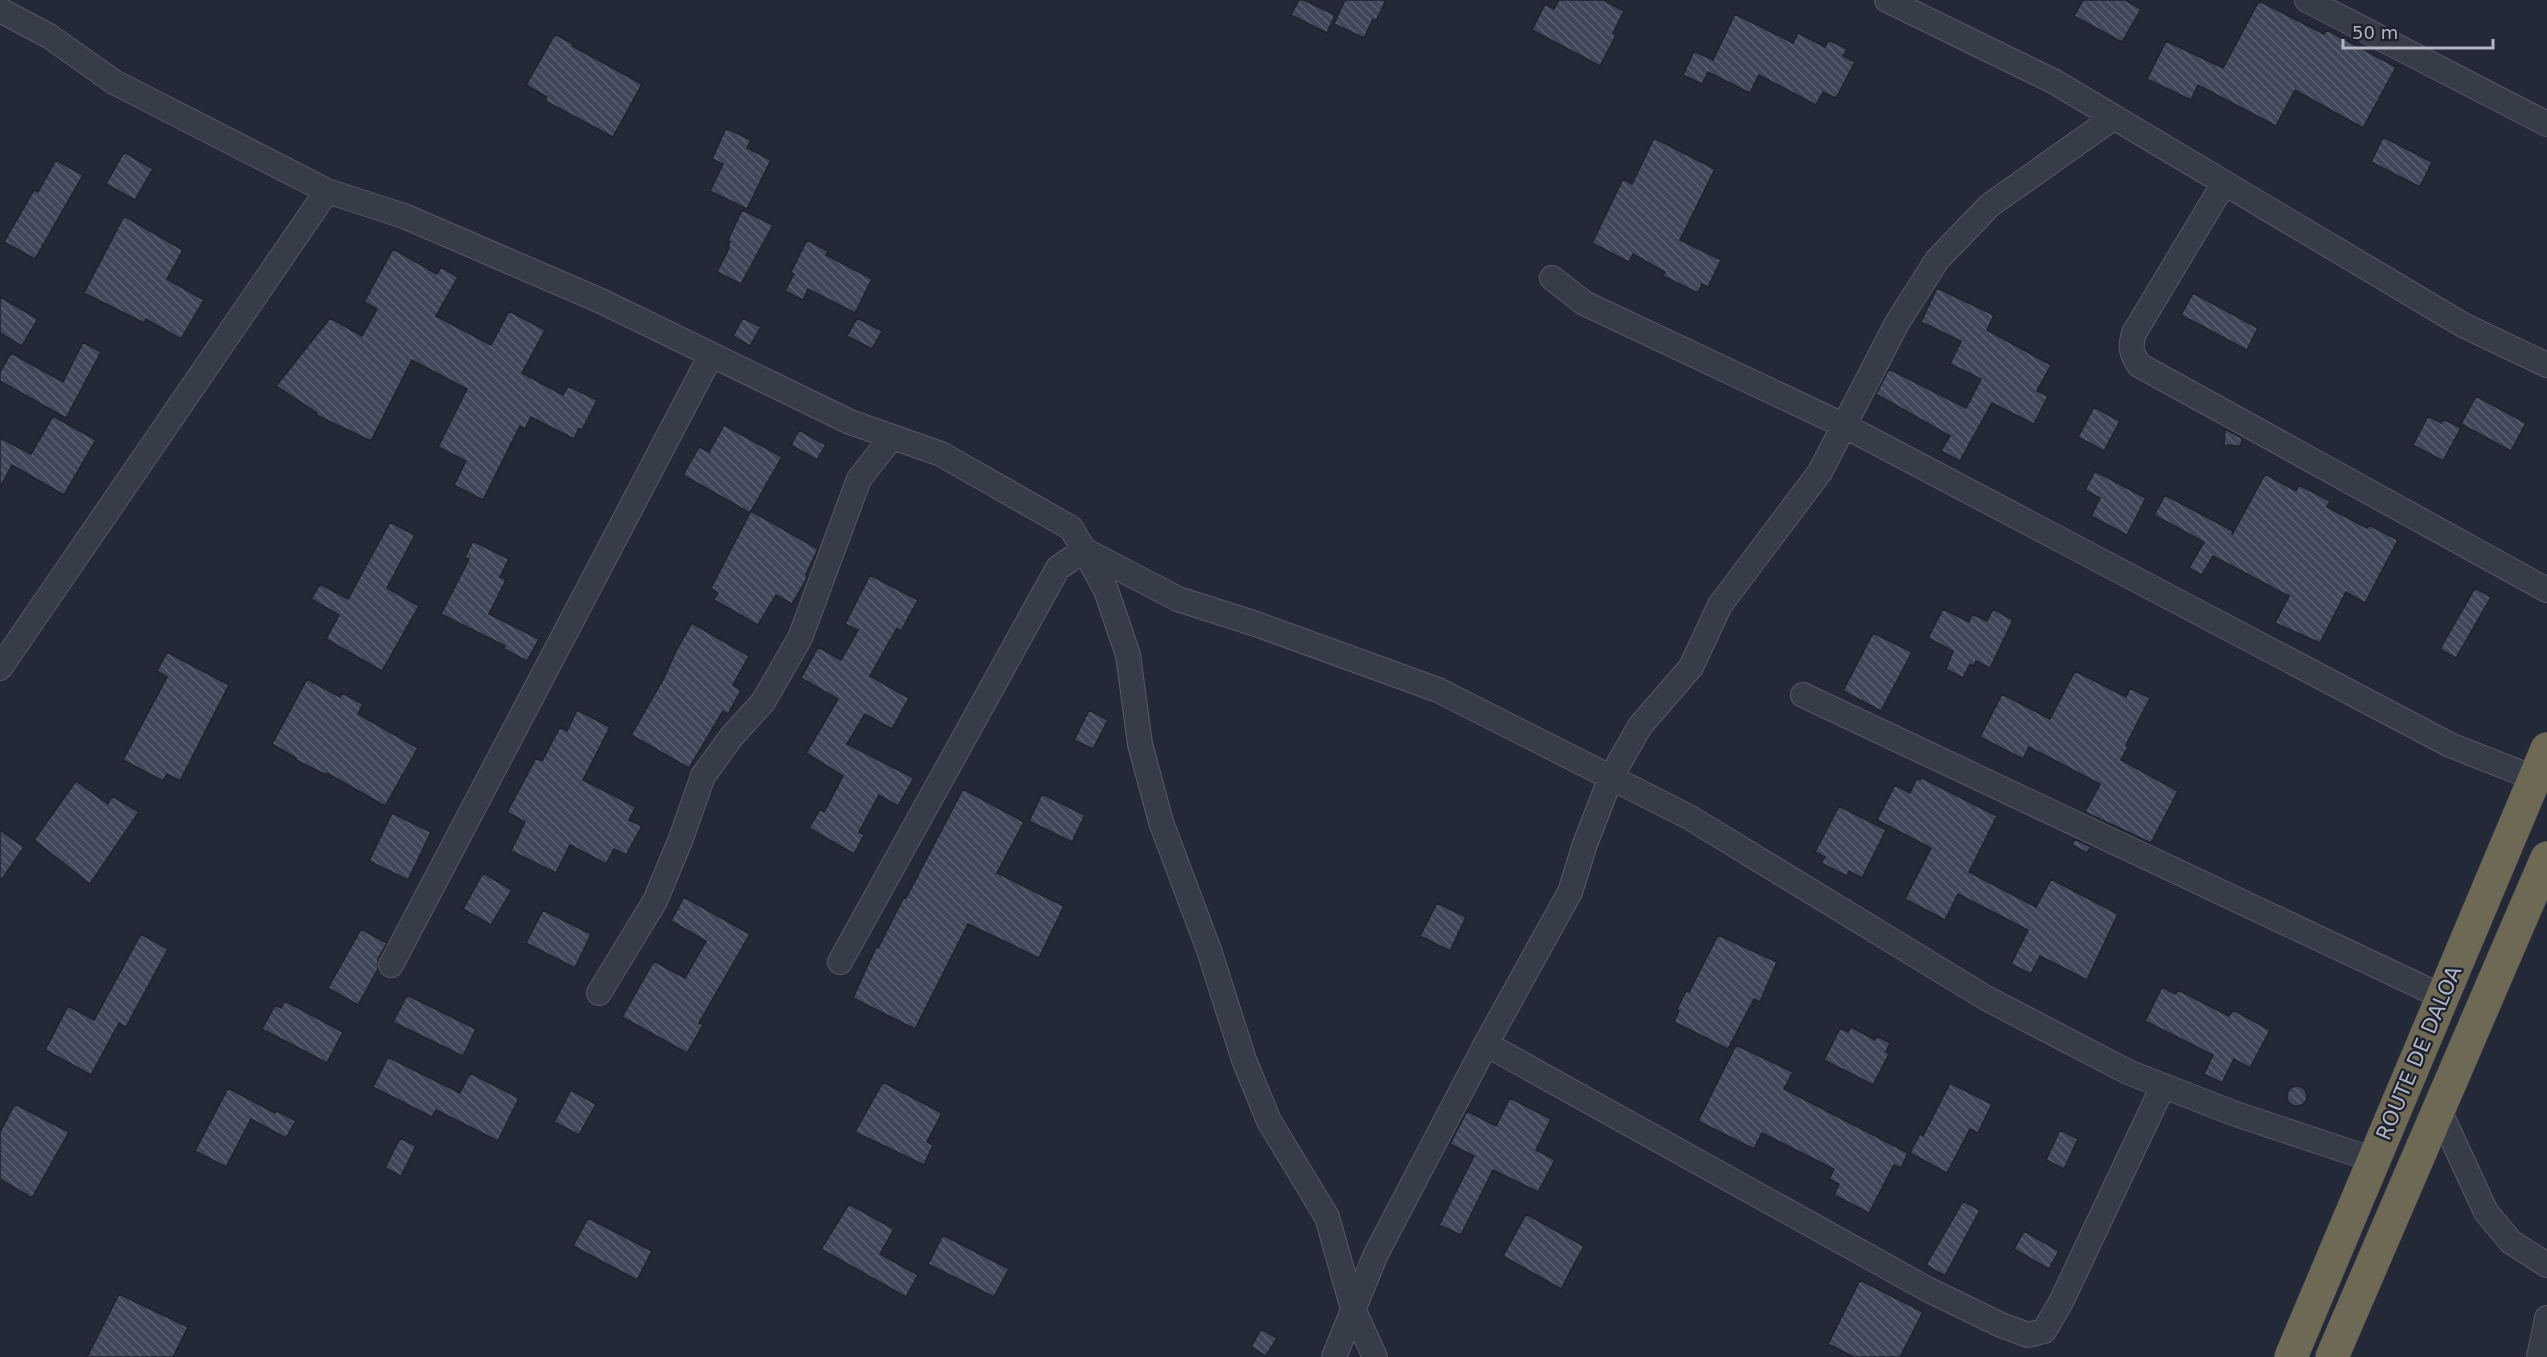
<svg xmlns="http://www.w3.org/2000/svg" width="2547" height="1357" font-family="'DejaVu Sans',sans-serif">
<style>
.building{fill:url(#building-back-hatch);stroke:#1f2330;stroke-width:1.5}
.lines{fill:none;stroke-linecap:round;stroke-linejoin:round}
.minor-casing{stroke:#555967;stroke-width:26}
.highway-casing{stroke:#424654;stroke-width:34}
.minor{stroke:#373c49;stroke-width:24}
.highway{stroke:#6e6955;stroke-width:33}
.labels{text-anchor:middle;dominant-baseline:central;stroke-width:4.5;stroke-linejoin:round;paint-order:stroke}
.street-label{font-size:21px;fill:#b2b6c5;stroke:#1d212e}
</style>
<defs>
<pattern id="building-back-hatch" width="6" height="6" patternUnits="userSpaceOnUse" patternTransform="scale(1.5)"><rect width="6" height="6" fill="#404758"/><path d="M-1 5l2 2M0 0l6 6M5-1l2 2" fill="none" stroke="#595f6e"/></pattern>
</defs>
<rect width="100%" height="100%" fill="#242938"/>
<path class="building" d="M1299,0h5l31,15 -8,18 -36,-18z
M1345,0h41l-10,21 -3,-2 -9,19 -30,-14z
M1559,0h44l21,11 -11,22 3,2 -16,31 -68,-36 13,-26 9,5z
M2083,0h42l16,9 -19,33 -48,-26z
M2259,1l65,33 3,-4 69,37 -33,61 -68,-38 -19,36 -78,-41 -7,15 -44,-21 19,-38 57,27z
M1735,14l58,29 5,-10 27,14 4,-7 18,9 -4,7 12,6 -19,36 -13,-6 -7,13 -57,-30 -9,18 -42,-21 -6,12 -19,-9 11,-24 19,9z
M555,34l18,10 -1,2 70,38 -29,53 -68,-36 2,-4 -21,-12z
M726,128l25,12 -4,8 24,12 -24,49 -37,-18 13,-27 -11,-5z
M2383,137l49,25 -12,25 -49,-25z
M1654,138l61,31 -35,71 41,20 -13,27 -6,-3 -4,9 -35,-17 2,-4 -32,-18 -4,8 -37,-19 31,-64 9,5z
M124,152l29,17 -18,31 -29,-16z
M56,160l27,15 -48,84 -31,-17 30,-52 4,2z
M742,210l31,15 -32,59 -24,-12 12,-24 -1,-1 2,-5 -2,-2z
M124,216l59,34 -16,29 37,21 -23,39 -35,-20 -2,4 -60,-30z
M807,240l21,11 -2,4 46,24 -17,34 -47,-24 -5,11 -18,-9 9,-17 -3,-2z
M393,249l44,25 4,-7 17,10 -22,39 55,29 18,-34 36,19 -23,43 41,22 5,-9 29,14 -15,30 -3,-2 -5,11 -43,-22 -6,12 -5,-3 -37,74 -29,-15 12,-24 -28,-14 29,-58 -55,-29 -41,81 -55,-26 1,-2 -41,-27 54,-68 32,18 15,-27 -13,-7z
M1937,288l57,27 -7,15 64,35 -14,26 11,5 -14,28 -42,-21 -32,58 -19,-10 9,-15 -74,-42 13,-25 77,39 15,-29 -31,-15 11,-23 -40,-19z
M2193,293l65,35 -11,22 -66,-35z
M0,297l38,22 -16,27 -22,-13z
M743,318l18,9 -11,19 -17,-10z
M857,318l25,13 -10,18 -25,-13z
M83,342l18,10 -35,66 -66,-37v-9l11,-19 52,29z
M2476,396l50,27 -15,28 -50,-27z
M2094,407l26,14 -16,30 -26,-14z
M53,416l43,24 -32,55 -52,-30 -12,23v-50l31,16z
M2428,416l13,7 2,-4 18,9 -18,33 -30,-16z
M724,425l58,32 -32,56 -67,-38 16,-28 10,5z
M2225,429l17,9 -1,8 -17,-1z
M799,430l27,15 -9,15 -26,-15z
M2095,471l51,27 -19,37 -36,-19 9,-18 -15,-8z
M2265,474l31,17 3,-6 31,16 -3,6 40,21 2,-3 29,15 -33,63 -19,-11 -26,51 -45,-20 14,-27 -76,-40 -11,19 -13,-7 15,-26 -50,-27 11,-20 68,36 -1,4z
M751,511l67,38 -12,25 1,4 -15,26 -16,-9 -18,30 -44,-25 4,-7 -7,-5z
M390,522l25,13 -28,53 32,18 -37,65 -56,-32 13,-24 -28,-16 9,-15 28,15z
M473,541l36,18 -9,18 6,3 -17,34 50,25 -12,22 -23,-12 1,-3 -64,-32 28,-55 -4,-2z
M870,575l48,25 -17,31 -4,-3 -27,48 39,22 -17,31 -27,-15 -18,30 67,34 -16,28 -19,-11 -20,37 5,3 -10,19 -45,-26 11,-19 4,3 19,-36 -37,-23 32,-54 -37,-21 17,-31 23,13 17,-30 -13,-6z
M2475,588l16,9 -35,61 -16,-9z
M1943,609l26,13 3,-8 15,7 6,-12 20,11 -23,48 -14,-7 -2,5 -4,-2 -7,14 -17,-9 7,-18 -25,-13z
M692,623l57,33 -16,29 8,5 -13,24 -5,-3 -34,57 -58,-33 33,-57 12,-27z
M1873,633l39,19 -31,59 -38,-20z
M167,652l62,33 -49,96 -13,-7 -4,7 -40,-21 44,-83 -10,-6z
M2075,671l51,26 4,-9 20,10 -24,47 2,2 -7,13 57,31 -27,52 -66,-31 15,-28 -71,-37 -6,12 -43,-22 22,-43 48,25z
M307,679l33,18 2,-4 21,11 -5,10 60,34 -33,58 -58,-33 -1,2 -30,-15v-2l-24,-14z
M577,710l33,17 -27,53 53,27 -7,13 13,6 -16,29 -12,-6 -8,15 -36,-19 -14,28 -45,-22 14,-29 -18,-10 29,-54 6,3 18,-34 7,4z
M1089,710l19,10 -15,29 -19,-9z
M1917,778l3,2 2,-2 75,38 -28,56 67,35 15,-28 67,35 -31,66 -47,-24 -9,18 -20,-10 17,-34 -70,-36 -13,26 -40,-21 26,-51 -54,-28 18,-35 15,8z
M76,781l32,23 4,-8 27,16 -49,72 -56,-44z
M963,789l61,33 -27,51 67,33 -25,52 -71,-34 -53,105 -62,-31 23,-51 2,1 26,-51 2,1z
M1042,794l43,21 -13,27 -43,-21z
M1839,806l47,24 -24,48 -13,-7 -2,5 -26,-13 4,-6 -10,-5z
M392,813l39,19 -23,48 -39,-19z
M0,830l24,17 -24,35z
M2075,839l16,8 -4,6 -15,-8z
M483,873l29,17 -21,35 -28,-16z
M684,897l66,37 -51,89 4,2 -16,28 -65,-36 32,-56 31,17 21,-37 -35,-20z
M1437,903l29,14 -16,34 -30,-15z
M543,910l48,24 -16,34 -49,-25z
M361,929l26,14 -9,16v10l-20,36 -30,-17z
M141,934l27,15 -42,78 -7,-4 -28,52 -46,-25 23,-44 26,14z
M1718,935l59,27 -17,40 -6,-3 -26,50 -54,-27 5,-11 -2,-2 9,-18 3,1z
M2162,987l13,7 3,-4 51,26 4,-6 37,20 -20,38 -16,-9 -12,24 -18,-9 9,-19 -68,-34z
M407,995l69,34 -13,27 -70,-34z
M285,1001l58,31 -16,31 -65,-34 13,-24 6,3z
M1851,1027l24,13 2,-4 13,7 -4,9 3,2 -16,31 -49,-25 16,-32 8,4z
M1736,1045l57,27 -9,17 124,64 -7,15 -7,-3 -25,48 -35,-18 5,-11 -10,-5 5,-10 -72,-36 -8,16 -56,-28z
M388,1057l72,36 10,-20 49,25 -21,43 -62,-31 -4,7 -59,-30z
M883,1082l59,31 -15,29 6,3 -9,20 -69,-33z
M1950,1083l42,21 -14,29 -8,-4 -23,44 -37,-20 10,-19 3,2z
M2287 1096a10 10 0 1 1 20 0a10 10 0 1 1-20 0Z
M228,1088l47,25 2,-2 19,10 -10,17 -35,-19 -25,48 -31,-16z
M571,1090l25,14 -17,31 -25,-13z
M1510,1098l41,21 -15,31 19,10 -17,32 -45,-22 -32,65 -22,-10 35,-69 -24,-12 17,-33 29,15z
M15,1104l54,28 -37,66 -32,-19v-47z
M2060,1130l18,9 -14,30 -18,-9z
M400,1138l16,8 -15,30 -16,-8z
M1963,1201l17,9 -35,66 -19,-11z
M849,1204l45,25 -14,25 38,21 -12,22 -85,-48z
M1526,1214l58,32 -23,43 -58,-33z
M588,1218l64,33 -15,29 -64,-34z
M2024,1231l35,20 -10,18 -35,-20z
M943,1235l66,34 -15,28 -66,-33z
M1860,1280l63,32 -23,45h-46l-26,-13z
M119,1294l69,33 -15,30h-86z
M1261,1329l16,9 -11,18 -15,-9z"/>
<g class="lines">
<defs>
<path id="minor" d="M1887,0l168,82 408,243 84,40
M2307,0l240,124
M0,10l49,26 65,46 213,109 77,25 197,85 249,121 91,32 130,74 13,22 94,49 78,25 182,66 251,127 297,181 142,74 105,41 141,47
M2224,183l-90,150c-4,14 -3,20 5,32l408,225
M1552,278l32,25 261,123 605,319 84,33
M0,668l327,-477
M1803,695l640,302
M840,962l218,-394 26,-18 22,40 22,65 12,89 21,78 48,128 35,110 25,61 58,96 26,92 22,48
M391,965l320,-610
M599,993l56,-92 25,-60 23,-65 29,-40 31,-34 37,-64 59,-159 33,-42
M1486,1044l441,245 74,36 27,10 16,-4 17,-29 102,-216
M2439,1110l47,102 25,30 36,23
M1334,1357l42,-103 110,-210 84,-152 15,-48 26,-67 29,-51 51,-59 29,-62 100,-133 77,-149 40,-63 53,-55 123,-87
M2539,1357l8,-39"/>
<path id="highway" d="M2291,1357l256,-608
M2332,1357l215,-499"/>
</defs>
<use href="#minor" class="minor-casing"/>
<use href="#highway" class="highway-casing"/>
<use href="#minor" class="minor"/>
<use href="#highway" class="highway"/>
</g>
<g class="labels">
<g class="street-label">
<text transform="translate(2419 1053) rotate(-67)">ROUTE DE DALOA</text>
</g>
</g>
<path d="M2343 39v9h150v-9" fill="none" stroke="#b2b6c5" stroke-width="3"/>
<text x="2352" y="39" font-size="18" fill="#b2b6c5" stroke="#1d212e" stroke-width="4.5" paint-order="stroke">50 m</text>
</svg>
